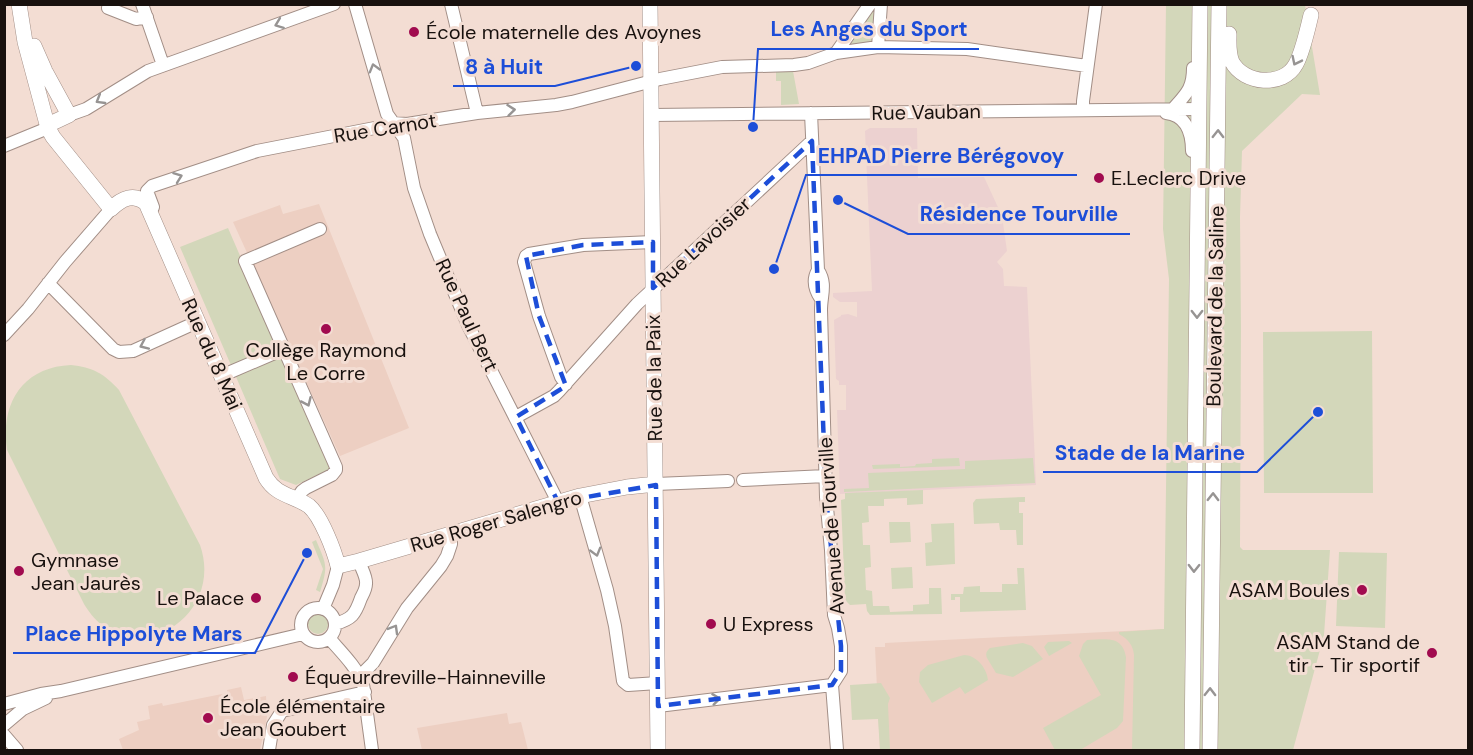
<svg xmlns="http://www.w3.org/2000/svg" width="1473" height="755" font-family="'DM Sans',sans-serif">
<style>
.built{fill:#edcfc2}
.industrial{fill:#ecd1d0}
.green{fill:#d3d7ba}
.lines{fill:none;stroke-linecap:round;stroke-linejoin:round}
.minor-casing{stroke:#a28e86;stroke-width:14}
.major-casing{stroke:#a28e86;stroke-width:16}
.minor{stroke:#fff;stroke-width:12}
.major{stroke:#fff;stroke-width:15}
.oneway{stroke:#979493}
.marked{fill:none;stroke:#1d4ed8;stroke-width:4.5;stroke-dasharray:12 8;stroke-linejoin:round}
.poi-dot{fill:#a10b4f;stroke:#f3ddd3;stroke-width:2}
.labels{text-anchor:middle;dominant-baseline:central;stroke-width:6;stroke-linejoin:round;paint-order:stroke}
.poi-label{font-size:20px;fill:#18110e;stroke:#f3ddd3;text-anchor:start}
.street-label{font-size:20px;fill:#18110e;stroke:#f3ddd3}
.leader{fill:none;stroke:#1d4ed8;stroke-width:2}
.callout-dot{fill:#1d4ed8;stroke:#f3ddd3;stroke-width:2}
.callout-label{font-size:21px;text-anchor:middle;font-weight:bold;fill:#1d4ed8;stroke:#f3ddd3;stroke-width:6;stroke-linejoin:round;paint-order:stroke}
</style>
<rect width="100%" height="100%" fill="#f3ddd3"/>
<path class="built" d="M319,204l90,224 -69,28 -107,-234 47,-17 3,9z
M1164,629l-2,121h-282l-5,-103h10v-4z
M241,687l3,13 22,-4 1,21 -7,33h-137l-4,-11 20,-9 -2,-8 13,-3 -2,-13 14,-3 1,3 39,-8 25,-5v-3z
M507,713l2,11 12,-2 7,28h-106l-5,-22z"/>
<path class="industrial" d="M870,128h47l1,50 66,-1 18,39 5,35 -10,11 6,7 1,17 23,1 9,198 -196,9 -3,-84h9v-25h-7v-4l-3,-2 -2,-59 7,-4v-1l7,-1 9,3v-15h-17l-7,-5v-4l39,-2 -7,-160z"/>
<path class="green" d="M1166,5h139l15,90 -18,-1 -60,57 -2,66 1,110 -1,220 3,3h87l-6,85 -31,115h-141v-1l-20,1 2,-95c-1,-10 -6,-16 -15,-21v-2l45,-3 5,-350 -6,-50z
M872,11l4,3 -2,25 -3,4 -18,3 -3,-3z
M776,71h17l6,33 -18,1v-24h-5z
M228,228l104,240 -36,17 -16,-6 -100,-232z
M1372,331l1,162h-109l-1,-161z
M71,365c21,2 34,9 48,25l81,155c22,62 -44,117 -98,80 -8,-6 -13,-13 -18,-21l-77,-154c-7,-47 16,-83 64,-85z
M959,458l1,8 -87,3 -1,-4 28,-1v3l15,-1 1,-2 16,-1v-4z
M1033,458l2,25 -191,9v-3l25,-1 -1,-15 97,-4v-8z
M923,490v14l-16,1v-7l-23,1v7h-16l1,16 -7,1 1,22h7l1,22 -6,1 1,22 6,1 1,15h16l1,6 23,-1v-6l16,-1v-16h12l1,26 -72,1 -3,-4 -1,-7 -16,1 -5,-5 -4,-100 4,-1v-6z
M1025,497v5h-6v11h4v32h-6l-1,-15h-16l-1,-7 -25,1 -1,-21 3,-4z
M889,522h21l1,20 -21,1z
M954,523l1,41 -29,2 -1,-23 7,-1 -1,-18z
M316,540c11,26 12,25 4,52l-4,-2 7,-21 -11,-27z
M1339,552l48,1 -2,75 -49,-2z
M912,567l1,21 -21,1 -1,-21z
M1017,568h7l2,42 -66,2v-15h-5v3h-4v-6h12l1,-7 16,-1v6h22v-8h16z
M308 624a10 10 0 1 1 20 0a10 10 0 1 1-20 0Z
M1087,640c17,0 35,-6 39,17l-3,64 -6,7 -37,22h-25l-12,-22 58,-33 -22,-39 4,-12z
M1069,641l3,2 -23,13 -5,-9 4,-5z
M1023,643l9,3 11,13 -30,18 -17,-4 -9,-15c-2,-5 0,-7 3,-10z
M964,655c12,0 23,13 24,25l-23,14 -5,-7 -28,16 -13,-21 1,-10 8,-7z
M881,683l9,15 -2,6 2,46h-10l-2,-31 -26,1 -2,-35z"/>
<g class="lines">
<defs>
<path id="minor" d="M142,4l21,61
M355,4l32,110 17,24 10,50 16,46 38,91 90,177
M451,4l26,109
M108,8l28,11 11,-2
M878,47l3,-43
M836,53l34,-49
M1173,109c13,-15 20,-20 20,-41
M1083,110v-9l13,-97
M811,113l7,157c-6,10 -3,20 3,29
M1166,113c20,2 26,20 26,38
M69,115l17,-6 62,-38 186,-67
M652,115l547,-6
M4,146l44,-18
M152,209l1,-2 -6,-16 5,-5 105,-35 133,-26 3,-2 14,1 70,-11 79,-8 16,-3 88,-23 62,-12 72,-2 14,-2 28,-10 42,-6 89,2 120,17
M818,270c9,14 3,25 3,40l5,187 5,53 3,65 4,13 3,18v25l-9,14 5,65
M48,283l65,66 6,3 14,-1 64,-29
M4,335l24,-26 37,-47 46,-53
M221,376l63,-27
M566,384l-5,-7 -22,-61 -15,-54 2,-6 3,-2 54,-9 70,-3
M516,417l38,-21 5,-5 78,-87 175,-163
M743,480l83,-4
M656,484l72,-3
M580,496l27,94 8,36 8,55 5,4 30,-2
M296,500l6,-9 4,-3 26,-13 4,-5v-3l-91,-206 75,-32
M301 625a17 17 0 1 1 34 0a17 17 0 1 1-34 0Z
M323,609l10,-24 5,-19
M335,624c17,-5 20,-9 26,-26 2,-4 5,-9 5,-14 1,-7 -5,-16 -7,-23
M329,638c12,14 27,28 34,46l9,66
M360,676l13,-13 34,-55 34,-42 6,-10 4,-12v-10
M4,704l37,-10 20,-3 242,-57
M658,706l174,-21
M4,725l19,-16 23,-11
M4,735l13,15
M269,750l4,-25 9,-14 83,-19"/>
<path id="major" d="M19,4l6,38 23,86 5,9 58,72c11,-11 23,-16 35,-6l120,275c11,18 27,17 43,28 12,10 25,44 29,60l21,-5 221,-65 47,-9 29,-3
M650,4l8,746
M1229,34c0,9 -1,19 3,28 12,22 51,26 64,2 6,-11 12,-36 15,-49
M34,46l11,25 24,44 -17,8 -4,5
M1192,750l8,-746
M1210,750l9,-746"/>
</defs>
<use href="#minor" class="minor-casing"/>
<use href="#major" class="major-casing"/>
<use href="#minor" class="minor"/>
<use href="#major" class="major"/>
</g>
<defs><path id="oneway-chevron" d="M-2-3.5L2.5 0L-2 3.5" fill="none" stroke-width="1.6" stroke-linecap="round" stroke-linejoin="round" transform="scale(1.5)"/></defs>
<g class="oneway">
<use href="#oneway-chevron" transform="translate(279 24) rotate(159)"/>
<use href="#oneway-chevron" transform="translate(1296 61) rotate(116)"/>
<use href="#oneway-chevron" transform="translate(374 68) rotate(-106)"/>
<use href="#oneway-chevron" transform="translate(100 100) rotate(149)"/>
<use href="#oneway-chevron" transform="translate(511 110) rotate(-6)"/>
<use href="#oneway-chevron" transform="translate(1218 134) rotate(-89)"/>
<use href="#oneway-chevron" transform="translate(178 177) rotate(-20)"/>
<use href="#oneway-chevron" transform="translate(1197 314) rotate(90)"/>
<use href="#oneway-chevron" transform="translate(144 345) rotate(156)"/>
<use href="#oneway-chevron" transform="translate(307 402) rotate(66)"/>
<use href="#oneway-chevron" transform="translate(1213 497) rotate(-89)"/>
<use href="#oneway-chevron" transform="translate(596 552) rotate(74)"/>
<use href="#oneway-chevron" transform="translate(1194 568) rotate(91)"/>
<use href="#oneway-chevron" transform="translate(394 629) rotate(-60)"/>
<use href="#oneway-chevron" transform="translate(1210 692) rotate(-89)"/>
<use href="#oneway-chevron" transform="translate(716 699) rotate(-7)"/>
</g>
<path class="marked" d="M812,141l14,356 15,149v25l-9,14 -174,21 -2,-221 -98,17 -42,-85 50,-31 -27,-70 -13,-60 57,-11 70,-3v46z"/>
<g class="poi-dot">
<circle cx="414" cy="32" r="6"/>
<circle cx="1099" cy="178" r="6"/>
<circle cx="326" cy="329" r="6"/>
<circle cx="19" cy="571" r="6"/>
<circle cx="1362" cy="590" r="6"/>
<circle cx="256" cy="598" r="6"/>
<circle cx="711" cy="624" r="6"/>
<circle cx="1432" cy="653" r="6"/>
<circle cx="293" cy="677" r="6"/>
<circle cx="208" cy="718" r="6"/>
</g>
<g class="labels">
<g class="poi-label">
<text x="426" y="32">École maternelle des Avoynes</text>
<text x="1111" y="178">E.Leclerc Drive</text>
<text x="326" y="350" text-anchor="middle">Collège Raymond<tspan x="326" dy="23">Le Corre</tspan></text>
<text x="31" y="560">Gymnase<tspan x="31" dy="23">Jean Jaurès</tspan></text>
<text x="1350" y="590" text-anchor="end">ASAM Boules</text>
<text x="244" y="598" text-anchor="end">Le Palace</text>
<text x="723" y="624">U Express</text>
<text x="1420" y="642" text-anchor="end">ASAM Stand de<tspan x="1420" dy="23">tir - Tir sportif</tspan></text>
<text x="305" y="677">Équeurdreville-Hainneville</text>
<text x="220" y="706">École élémentaire<tspan x="220" dy="23">Jean Goubert</tspan></text>
</g>
<g class="street-label">
<text transform="translate(926 112) rotate(-1)">Rue Vauban</text>
<text transform="translate(385 128) rotate(-9)">Rue Carnot</text>
<text transform="translate(703 242) rotate(-43)">Rue Lavoisier</text>
<text transform="translate(1215 306) rotate(-89)">Boulevard de la Saline</text>
<text transform="translate(467 315) rotate(65)">Rue Paul Bert</text>
<text transform="translate(212 354) rotate(66)">Rue du 8 Mai</text>
<text transform="translate(654 378) rotate(-91)">Rue de la Paix</text>
<text transform="translate(496 521) rotate(-16)">Rue Roger Salengro</text>
<text transform="translate(831 526) rotate(-94)">Avenue de Tourville</text>
</g>
</g>
<path class="leader" d="M753 127L758 49H979M636 66L555 86H453M774 269L806 175H1077M838 200L908 234H1130M1318 412L1257 472H1043M307 553L255 653H13"/>
<g class="callout-dot">
<circle cx="753" cy="127" r="6"/>
<circle cx="636" cy="66" r="6"/>
<circle cx="774" cy="269" r="6"/>
<circle cx="838" cy="200" r="6"/>
<circle cx="1318" cy="412" r="6"/>
<circle cx="307" cy="553" r="6"/>
</g>
<g class="callout-label">
<text x="869" y="36">Les Anges du Sport</text>
<text x="504" y="74">8 à Huit</text>
<text x="941" y="163">EHPAD Pierre Bérégovoy</text>
<text x="1019" y="221">Résidence Tourville</text>
<text x="1150" y="460">Stade de la Marine</text>
<text x="134" y="641">Place Hippolyte Mars</text>
</g>
<rect width="1473" height="755" fill="none" stroke="#18110e" stroke-width="12"/>
</svg>
